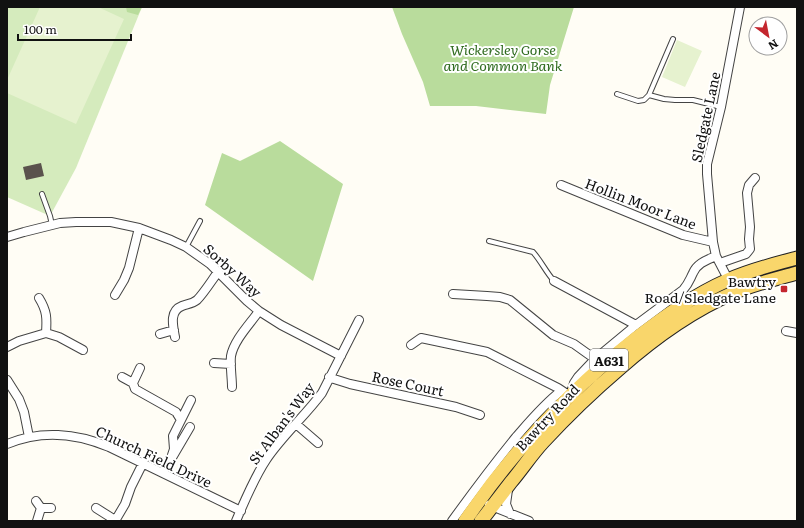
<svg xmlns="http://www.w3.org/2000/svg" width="804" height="528" font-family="Literata,serif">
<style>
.green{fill:#d5ebbd}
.forest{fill:#b9dc9c}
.pitch{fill:#e6f2cf}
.building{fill:#5a524d}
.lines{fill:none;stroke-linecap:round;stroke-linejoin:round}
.lane-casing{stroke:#444;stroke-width:6}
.street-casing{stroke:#444;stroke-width:10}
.primary-casing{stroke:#222;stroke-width:15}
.lane{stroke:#fff;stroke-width:4}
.street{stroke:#fff;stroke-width:8}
.primary{stroke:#f9d66b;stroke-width:13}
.poi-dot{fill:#c4262e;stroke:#fff;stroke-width:1.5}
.labels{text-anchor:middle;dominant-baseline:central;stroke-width:4;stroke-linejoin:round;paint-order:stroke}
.shield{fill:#fff;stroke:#585858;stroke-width:1}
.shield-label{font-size:13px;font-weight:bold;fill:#111}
.park-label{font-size:14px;font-style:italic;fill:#2f6b1f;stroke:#fff}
.street-label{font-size:14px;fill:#111;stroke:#fff}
.poi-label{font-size:14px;fill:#111;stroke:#fff;text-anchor:end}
</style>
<rect width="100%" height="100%" fill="#fffdf5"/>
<path class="green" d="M7,7h135l-66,161 -26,48 -43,-19z"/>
<path class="forest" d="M126,7h16l-4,8 -11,-3z
M392,7h182l-24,78 -4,29 -70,-8h-46l-7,-24 -21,-48z
M280,141l63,43 -30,97 -108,-76 17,-52 18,8z"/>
<path class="pitch" d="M40,7h58l26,12 -48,105 -69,-31v-13z
M677,40l25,11 -17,36 -23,-10z"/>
<path class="building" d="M41,163l3,13 -18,4 -3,-13z"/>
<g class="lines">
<defs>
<path id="lane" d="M617,94l21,7 6,-1 5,-5 24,-56
M649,95l15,4 11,1h18l28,7
M42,194l8,22 2,9
M489,241l44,11c8,9 13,20 21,29
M186,247l14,-26"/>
<path id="street" d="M561,185l122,50 30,7
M7,237l17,-5 36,-9 16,-1h35l28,6 32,12 15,7 24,17 37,37 12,10 22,14 60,31
M716,256l-3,-14 -6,-68v-10l14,-57 19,-100
M720,263l26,-9 4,-5 -1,-10 1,-12 -3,-34 2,-8 6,-7
M554,281l82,44
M453,294l34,2 13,1 10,3 43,35 21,9 21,15
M115,295l9,-15 5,-12 10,-40
M39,298c8,13 8,20 7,35
M786,331l11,2
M160,334l14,-4
M175,337c-2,-11 -6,-26 7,-31 5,-2 10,-2 15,-6 7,-7 15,-20 21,-28
M411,345l10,-7 66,14 71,36 12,8 4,-13 4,-6 17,-18 41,-34 47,-35c6,-7 6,-9 10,-17 4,-10 14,-13 23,-17l12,23
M7,347l12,-6 27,-8 13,4 24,13
M214,363l17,1
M140,368l-7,15 2,6 41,23 5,8 -8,16 1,13 -4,12
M122,377l11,6
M329,377l5,2 16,5 106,23 24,8
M7,380l12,19 5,13 5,25
M232,387c0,-9 -2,-21 -1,-31 3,-16 19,-32 28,-45
M181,420l10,-20
M296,424l22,19
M7,444c33,-14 69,-11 102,3l132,64
M163,473l27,-46
M508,490l-2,14 4,10
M36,501l5,7h10
M489,505l40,16
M96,508l19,12
M37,521l4,-13
M115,521l10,-17 6,-17 12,-24
M236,521c9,-21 18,-43 30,-61 16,-24 39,-44 56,-67l37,-73
M452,521c21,-29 42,-57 64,-84 14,-16 28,-33 45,-46"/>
<path id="primary" d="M465,521c47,-69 105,-131 171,-183 29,-22 58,-43 92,-58 22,-10 46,-16 69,-22
M481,521c10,-13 20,-26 30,-39 11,-13 20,-27 32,-40 24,-26 50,-51 77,-74 34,-30 71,-57 113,-75 21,-9 43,-14 64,-20"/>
</defs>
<use href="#lane" class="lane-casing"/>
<use href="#street" class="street-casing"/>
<use href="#primary" class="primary-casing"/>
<use href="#lane" class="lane"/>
<use href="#street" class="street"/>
<use href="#primary" class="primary"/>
</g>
<rect class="poi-dot" x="780" y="285" width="8" height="8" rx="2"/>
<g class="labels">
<rect class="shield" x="590" y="349" width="38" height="22" rx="3"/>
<g class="shield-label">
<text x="609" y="360">A631</text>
</g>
<g class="park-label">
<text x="503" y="49">Wickersley Gorse<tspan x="503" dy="16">and Common Bank</tspan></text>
</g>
<g class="street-label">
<text transform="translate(705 117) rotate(-78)">Sledgate Lane</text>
<text transform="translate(641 203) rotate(21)">Hollin Moor Lane</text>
<text transform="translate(233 270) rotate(42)">Sorby Way</text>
<text transform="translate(408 383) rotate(12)">Rose Court</text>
<text transform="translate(547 417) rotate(-47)">Bawtry Road</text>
<text transform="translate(281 423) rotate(-53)">St Alban's Way</text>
<text transform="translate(154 456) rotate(25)">Church Field Drive</text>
</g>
<g class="poi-label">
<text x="776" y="281">Bawtry<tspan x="776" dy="16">Road/Sledgate Lane</tspan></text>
</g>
</g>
<rect width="804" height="528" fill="none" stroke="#111111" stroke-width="16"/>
<g transform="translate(768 36) rotate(148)"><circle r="19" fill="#ffffff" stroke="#a0a0a0"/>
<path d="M0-3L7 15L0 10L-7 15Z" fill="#c4262e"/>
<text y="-6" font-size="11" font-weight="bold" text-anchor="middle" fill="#111111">N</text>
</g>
<path d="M18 34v6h113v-6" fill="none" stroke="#111111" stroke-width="2"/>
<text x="24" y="34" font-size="12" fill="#111111" stroke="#ffffff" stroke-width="3" paint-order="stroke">100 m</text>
</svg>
